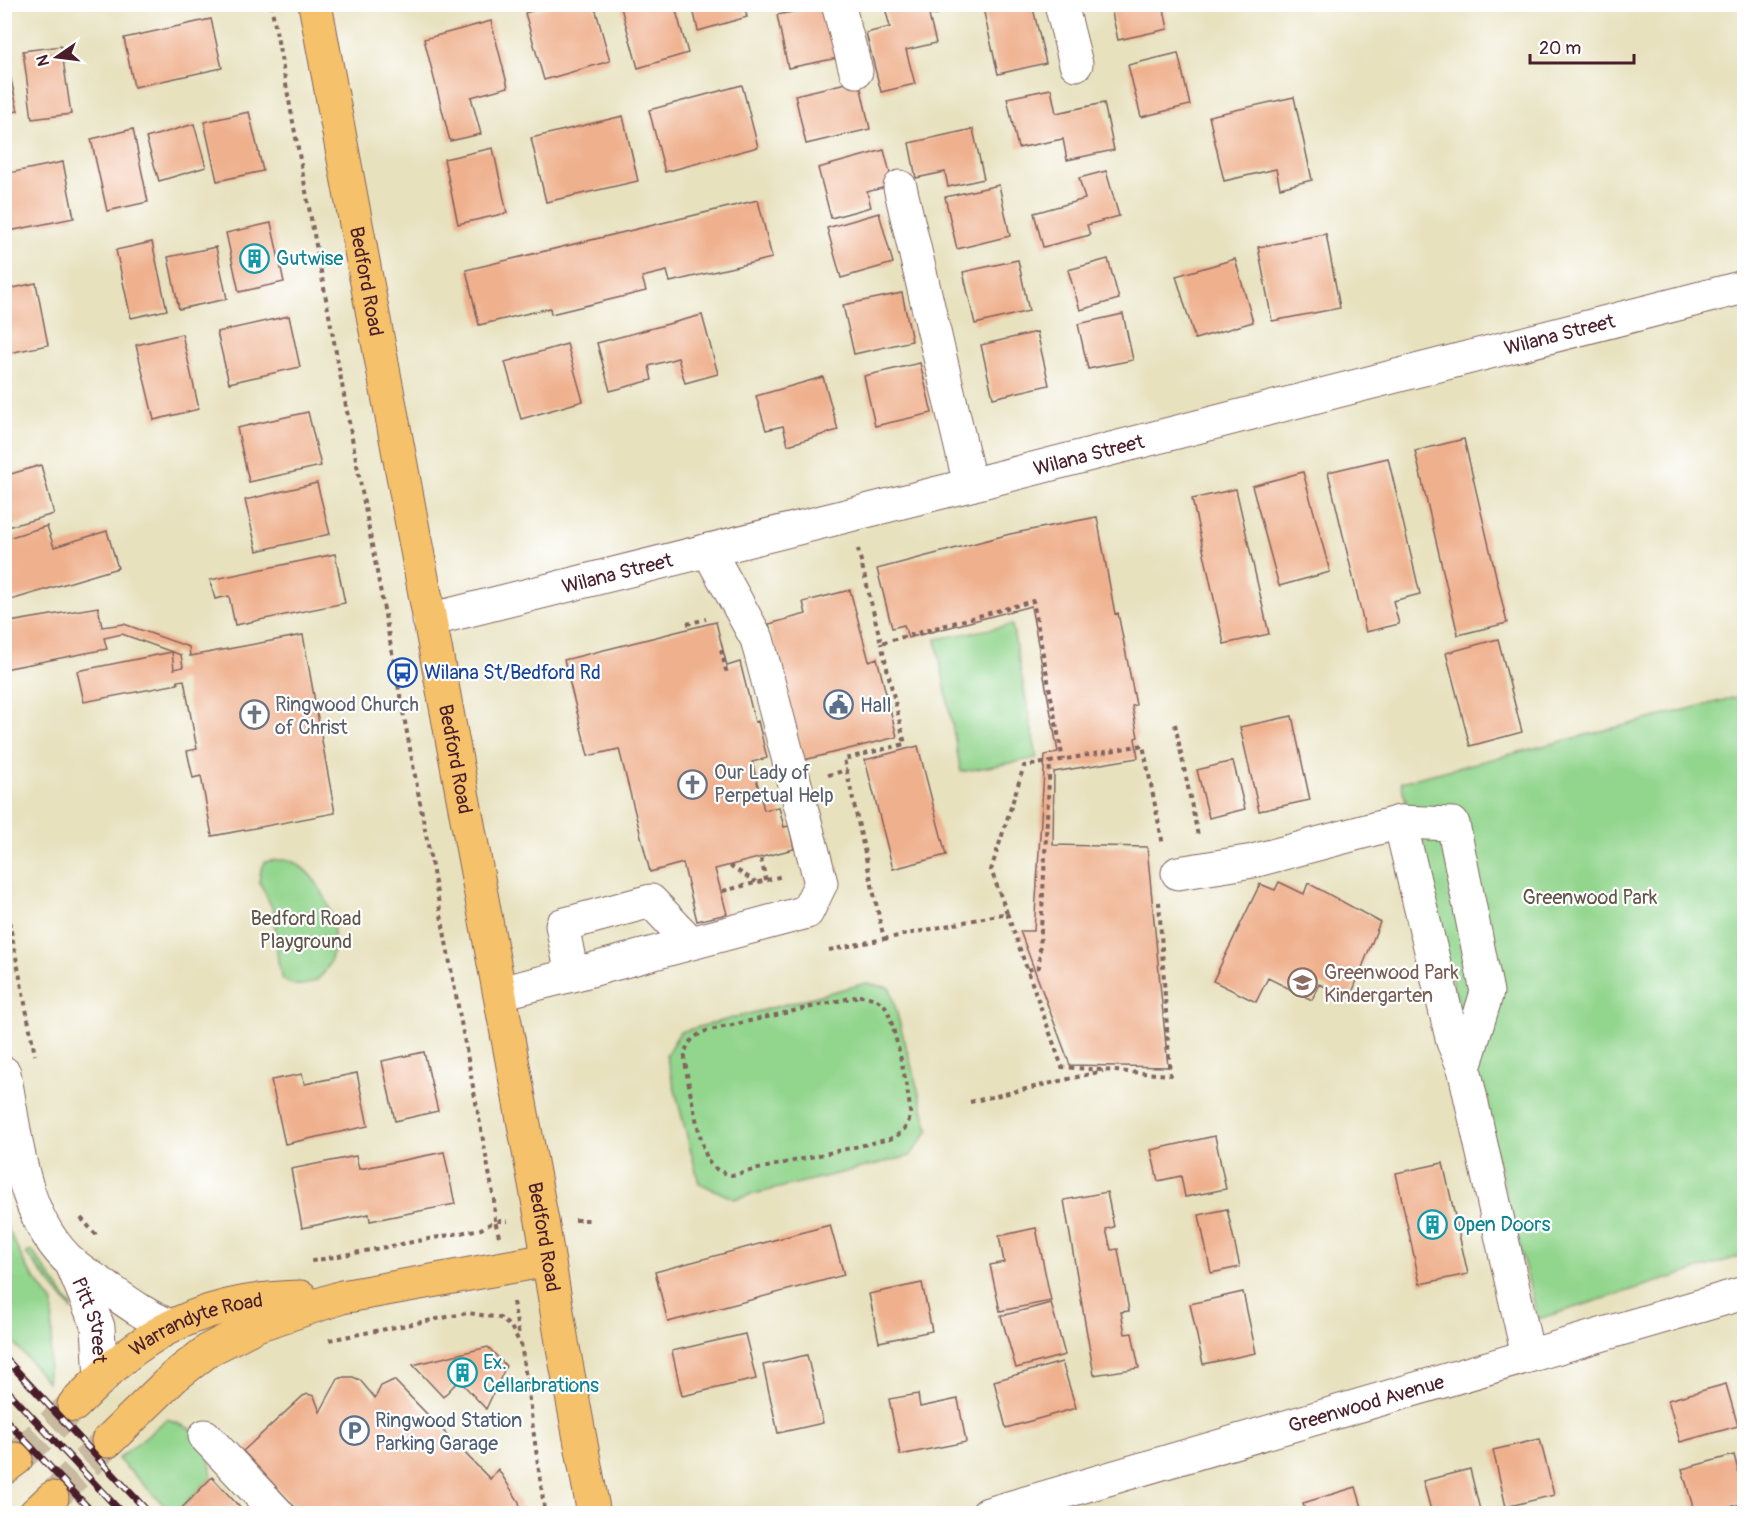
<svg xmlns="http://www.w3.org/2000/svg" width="1749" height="1518" font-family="Pangolin,sans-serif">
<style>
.green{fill:#92d58d;stroke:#6e7a5c;stroke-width:1.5}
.building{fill:#efb08d}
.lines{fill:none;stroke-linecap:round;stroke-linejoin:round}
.major-tunnel{stroke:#c8baa1;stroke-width:33;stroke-dasharray:33 16;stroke-linecap:butt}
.minor-casing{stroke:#81635e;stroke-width:35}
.major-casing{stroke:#81635e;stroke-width:35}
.path{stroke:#81635e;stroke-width:4;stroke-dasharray:4.5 4.5;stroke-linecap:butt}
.minor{stroke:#fff;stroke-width:33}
.major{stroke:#f5c16b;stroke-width:33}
.rail-casing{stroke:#4a1f2b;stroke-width:7}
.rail{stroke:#fff;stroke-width:4.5;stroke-dasharray:14;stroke-linecap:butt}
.labels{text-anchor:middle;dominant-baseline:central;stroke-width:4.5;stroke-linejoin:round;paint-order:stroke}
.culture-label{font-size:20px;fill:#0d838f;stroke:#fff;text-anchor:start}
.street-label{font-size:20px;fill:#4a1f2b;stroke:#fff}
.transit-label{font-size:20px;fill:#164399;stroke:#fff;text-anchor:start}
.worship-label{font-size:20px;fill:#5b616d;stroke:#fff;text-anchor:start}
.service-label{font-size:20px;fill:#4e5e75;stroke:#fff;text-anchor:start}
.park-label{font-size:20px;fill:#605648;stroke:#fff}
.education-label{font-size:20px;fill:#785e54;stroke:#fff;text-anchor:start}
</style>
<rect width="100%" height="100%" fill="#fff"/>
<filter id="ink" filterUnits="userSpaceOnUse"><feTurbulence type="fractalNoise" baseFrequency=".0167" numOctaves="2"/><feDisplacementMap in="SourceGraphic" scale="12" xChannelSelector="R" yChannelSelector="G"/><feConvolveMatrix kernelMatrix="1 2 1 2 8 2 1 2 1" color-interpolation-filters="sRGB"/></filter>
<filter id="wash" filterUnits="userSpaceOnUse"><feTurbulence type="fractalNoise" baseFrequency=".008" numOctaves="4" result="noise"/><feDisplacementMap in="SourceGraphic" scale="24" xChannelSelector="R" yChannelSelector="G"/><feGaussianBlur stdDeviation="1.35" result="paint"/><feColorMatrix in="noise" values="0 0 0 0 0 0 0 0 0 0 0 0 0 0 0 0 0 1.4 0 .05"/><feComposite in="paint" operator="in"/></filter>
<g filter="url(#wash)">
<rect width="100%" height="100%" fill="#e7e1be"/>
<path class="green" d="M1012,625l25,133 -76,14 -25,-133z
M1744,695v560l-206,64 -137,-537z
M277,860c5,0 10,0 14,1 38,16 60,90 27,118 -5,4 -15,7 -22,6 -4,0 -9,-4 -13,-5l-5,-18 -4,-50 -15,-31 2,-11 4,-8z
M866,983l24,5 39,142 -19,26 -176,43 -35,-16 -33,-128 14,-23z
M5,1223l22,45 26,35 -1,34 -5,45 -42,-50z
M32,1251l40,56v3l-46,-57z
M167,1419l27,11 14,18 4,29 -33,33 3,3h-10l-54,-54z"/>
<g id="blocks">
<path class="building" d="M556,4h38l16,57 -66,19 -19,-67z
M620,4h54l14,49 -50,15z
M692,4h52l3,13 -49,14z
M884,4h67l2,6 -24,6 7,27 -30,7 9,34 -34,8 -15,-59 24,-6z
M982,4h50l14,59 -48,11z
M1110,4h53l5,25 -50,11z
M827,5l11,53 -50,10 -11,-53z
M211,19l11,49 -88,19 -10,-49z
M491,21l17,66 -37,10 10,37 -31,7 -26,-102z
M61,46l10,68 -39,5 -9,-68z
M1178,53l12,52 -49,12 -13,-52z
M4,62h3l11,49 -14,3z
M859,80l11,49 -64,15 -11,-49z
M742,85l16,62 -93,25 -16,-62z
M1051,89l5,24 48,-10 10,47 -47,10 -4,-21 -45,9 -11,-50z
M1294,97l18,83 -32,8 -4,-19 -52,12 -15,-65z
M249,112l14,59 -46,10 -13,-59z
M623,116l15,65 -92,21 -15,-64z
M194,124l12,43 -47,14 -13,-43z
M133,129l15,73 -41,9 -16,-72z
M973,129l11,50 -36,8 -3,-15 -29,6 -7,-35z
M493,148l14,65 -49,11 -14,-65z
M884,150l9,35 -26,7 4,15 -40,11 -13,-50z
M63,162l11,56 -70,14v-58z
M1106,171l13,45 -32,9 3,10 -47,12 -9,-34 51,-14 -6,-21z
M999,185l11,51 -53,13 -12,-52z
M758,200l14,58 -102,24 -3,-11 -25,6 4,14 -95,23 -1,-6 -71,17 -13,-55z
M879,213l14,50 -52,15 -14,-50z
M271,223l13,59 -45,10 -13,-59z
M1326,234l14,74 -68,13 -14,-74z
M152,242l15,68 -36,8 -15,-68z
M216,247l11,52 -48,10 -11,-52z
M1108,259l11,40 -39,11 -12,-40z
M1235,259l18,63 -58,17 -19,-63z
M1018,260l11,51 -54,13 -12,-52z
M36,283l12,62 -44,9v-64z
M902,293l10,48 -58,13 -11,-49z
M1123,314l10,46 -45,9 -10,-45z
M702,315l16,59 -33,9 -7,-25 -29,8 3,14 -42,11 -13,-48z
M289,316l11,51 -71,16 -12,-51z
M1037,332l12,53 -56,13 -12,-53z
M182,334l17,75 -45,11 -18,-75z
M567,344l16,57 -62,18 -16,-57z
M920,363l12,50 -57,13 -11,-50z
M823,377l15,53 -50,15 -5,-19 -17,4 -10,-34z
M308,412l13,54 -72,16 -12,-54z
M1464,439l43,184 -49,12 -43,-184z
M1388,458l32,136 -27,7 6,23 -33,8 -38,-160z
M41,465l13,49 -50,14v-52z
M1303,472l27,100 -51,14 -27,-100z
M317,483l13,51 -73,17 -12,-51z
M1236,489l33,145 -45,10 -32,-145z
M1097,517l18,97 3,-1 18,92 -4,1 6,31 -3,1 3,20 -84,14 -1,73 94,2 21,220 -98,-2 -50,-134h14l11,-176 13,-3 -27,-146 -123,32 -4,-13 -12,3 -15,-59 133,-35z
M47,526l7,21 53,-16 11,37 -114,34v-63z
M335,554l10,49 -110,22 -6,-29 -14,3 -5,-19z
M850,590l19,71 8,-3 20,79 -93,23 -35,-136 37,-10 -3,-12z
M98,607l4,20 22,-3 65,23 1,9 113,-21 32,178 -123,23 -11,-60 -8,2 -6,-27 10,-2 -13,-69 -7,1 1,3 -94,18 -7,-31 95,-19 2,17 9,-2 -2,-12 -59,-21 -18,4 3,11 -103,20v-46z
M716,622l11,44 13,-4 15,60 3,-1 9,37 -15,4 12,48 15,-3 5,20 5,-1 5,23 -79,20 12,45 -30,7 -14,-58 -33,9 -31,-123 -31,7 -24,-96z
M1498,639l24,93 -52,14 -24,-93z
M1292,716l18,84 -51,11 -19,-84z
M918,746l28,109 -53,14 -28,-109z
M1233,761l12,48 -36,9 -12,-48z
M1279,882l25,12 4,-11 72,39 -30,76 -31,-14 -7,16 -44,-22 -12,24 -43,-21 47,-97 15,6z
M424,1052l14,59 -43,10 -13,-60z
M357,1073l11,53 -83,18 -14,-64 31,-6 3,10z
M1215,1136l11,53 -41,8 -4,-21 -23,5 -7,-31z
M444,1152l11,52 -85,17 -1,-7 -67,14 -11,-59 65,-13 3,13z
M1443,1163l25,111 -48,10 -24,-111z
M1107,1192l7,35 -8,2 5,21 7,-1 11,62 -8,1 4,22 7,-1 7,35 -45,7 -30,-175z
M1227,1209l13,58 -29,6 -12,-58z
M830,1225l14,50 -176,47 -13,-50z
M1036,1228l15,73 -51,10 -10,-46 14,-3 -5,-26z
M922,1283l10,48 -53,11 -10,-48z
M1243,1292l13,61 -53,11 -13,-60z
M1051,1303l14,52 -49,13 -15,-52z
M745,1334l11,45 -74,17 -10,-45z
M488,1347l18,19 -20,43 -27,-29 -16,17 -30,-32z
M807,1355l16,68 -45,10 -15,-68z
M1062,1362l14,46 -70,20 -12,-47z
M344,1377h9l7,3 15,18 6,-12 13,-6 96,99 8,-10 21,33 2,12h-220l-58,-63 60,-55 5,-2 6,2 6,16 18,-33z
M1726,1384l12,42 -58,16 -12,-42z
M918,1394l2,13 38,-8 8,43 -66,13 -11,-56z
M1540,1439l14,56 -48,12 -13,-57z
M1734,1455l10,38v10l-37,11h-12l-13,-45z
M1470,1469l11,45h-49l-9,-33z
M212,1477l34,37h-64l-3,-3z
M1356,1487l8,27h-58l-3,-11z"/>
</g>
</g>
<g filter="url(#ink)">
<use href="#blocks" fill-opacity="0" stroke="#81635e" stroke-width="1.5"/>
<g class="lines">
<path class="major-tunnel" d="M16,1459l58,-54
M52,1498l56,-57"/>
<defs>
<g id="minor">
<path d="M838,4l18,67"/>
<path d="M1061,4l15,60"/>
<path d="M900,187l70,298"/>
<path id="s1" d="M429,620l541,-135 774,-198"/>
<path d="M1400,822l53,220 11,26 64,288"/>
<path d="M1178,873l75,-12 147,-39 53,2 34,168 -23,76"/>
<path d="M690,942l-39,-41 -89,24 10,50 235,-63 14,-29 -64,-244 -49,-89"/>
<path d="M500,993l72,-18"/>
<path d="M4,1073c13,64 16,145 69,191 10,9 23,16 34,24 20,14 39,28 63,38"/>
<path id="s2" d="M72,1264l26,63 3,52"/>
<path d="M205,1436l73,78"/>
<path id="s3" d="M988,1514l756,-221"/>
</g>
<g id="major">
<path id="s4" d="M315,4l227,1217 20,121 32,172"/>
<path id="s5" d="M74,1405c20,-19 39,-41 62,-57 49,-36 104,-50 165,-51"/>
<path d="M108,1441l67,-65 35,-27 47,-24 85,-28 206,-37"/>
<path d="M4,1468l12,-9"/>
<path d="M35,1514l17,-16"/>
</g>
</defs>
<use href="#minor" class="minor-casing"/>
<use href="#major" class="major-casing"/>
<path class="path" d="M271,4l223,1195 1,22 -14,8 -174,33
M858,549l23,94 152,-42 30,159
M687,624l19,-5
M721,650l5,20 5,-2
M1175,724l23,112
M828,775l19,-5
M761,859l5,21
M730,866l26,16
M723,891l60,-15
M4,895l31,160
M1007,913l-16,-43 33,-104 26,-4
M884,939l123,-26 55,154 108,8 -11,-173
M829,950l55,-11 -40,-180 61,-15 -24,-101
M1028,970l11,-3 11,-205 93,-17 20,100
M859,996c10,0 19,3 26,10 7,9 27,97 25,109 -2,13 -9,19 -20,24l-158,36c-9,-2 -17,-5 -23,-13 -7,-10 -26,-97 -24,-109 2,-11 11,-18 21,-22z
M970,1102l133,-31
M81,1218l17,19
M575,1220h18
M499,1236l-4,-15h13
M513,1302l6,33
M329,1340l139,-27 32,5 11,9 10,18
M521,1343l24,171"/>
<use href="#minor" class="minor"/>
<use href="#major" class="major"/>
<defs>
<path id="rail" d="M4,1357l146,157
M4,1387l119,127
M4,1418l90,96"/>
</defs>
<use href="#rail" class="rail-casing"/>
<use href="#rail" class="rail"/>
</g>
</g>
<defs>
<symbol id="building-ring" viewBox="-11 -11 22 22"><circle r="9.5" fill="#fff" stroke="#0f9aa8" stroke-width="1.5"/><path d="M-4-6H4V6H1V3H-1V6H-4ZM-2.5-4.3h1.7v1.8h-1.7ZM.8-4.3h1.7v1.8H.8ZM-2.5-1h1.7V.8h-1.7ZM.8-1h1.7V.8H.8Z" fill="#0f9aa8"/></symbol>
<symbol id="bus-ring" viewBox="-11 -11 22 22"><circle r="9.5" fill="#fff" stroke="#1a4fb4" stroke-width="1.5"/><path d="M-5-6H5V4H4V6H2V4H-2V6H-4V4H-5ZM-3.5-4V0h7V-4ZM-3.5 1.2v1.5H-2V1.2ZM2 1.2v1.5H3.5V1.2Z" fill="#1a4fb4"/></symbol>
<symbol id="civic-ring" viewBox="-11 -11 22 22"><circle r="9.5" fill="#fff" stroke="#5c6f8a" stroke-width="1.5"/><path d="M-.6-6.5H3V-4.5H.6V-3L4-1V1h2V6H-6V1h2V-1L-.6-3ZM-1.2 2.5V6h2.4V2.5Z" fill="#5c6f8a"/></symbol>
<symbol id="church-ring" viewBox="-11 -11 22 22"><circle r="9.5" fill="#fff" stroke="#6b7280" stroke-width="1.5"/><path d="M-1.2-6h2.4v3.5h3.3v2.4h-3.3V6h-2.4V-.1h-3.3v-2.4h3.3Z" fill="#6b7280"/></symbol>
<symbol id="school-ring" viewBox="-11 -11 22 22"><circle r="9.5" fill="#fff" stroke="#8d6e63" stroke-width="1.5"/><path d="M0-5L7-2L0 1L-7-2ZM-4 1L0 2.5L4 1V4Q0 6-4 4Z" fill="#8d6e63"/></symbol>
<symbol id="parking-ring" viewBox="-11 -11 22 22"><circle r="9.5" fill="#fff" stroke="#5c6f8a" stroke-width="1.5"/><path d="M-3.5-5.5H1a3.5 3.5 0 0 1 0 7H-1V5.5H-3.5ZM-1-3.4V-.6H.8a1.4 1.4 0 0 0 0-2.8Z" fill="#5c6f8a"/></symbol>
</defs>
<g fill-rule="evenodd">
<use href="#building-ring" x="238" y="242" width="33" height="33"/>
<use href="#bus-ring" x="386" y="656" width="33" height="33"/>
<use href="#civic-ring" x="822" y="688" width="33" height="33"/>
<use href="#church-ring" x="238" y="698" width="33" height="33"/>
<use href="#church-ring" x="676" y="768" width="33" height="33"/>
<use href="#school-ring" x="1286" y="966" width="33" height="33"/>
<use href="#building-ring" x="1416" y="1208" width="33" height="33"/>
<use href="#building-ring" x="446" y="1356" width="33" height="33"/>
<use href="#parking-ring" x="338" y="1414" width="33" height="33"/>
</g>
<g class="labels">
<g class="culture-label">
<text x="276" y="258">Gutwise</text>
<text x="1453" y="1224">Open Doors</text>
<text x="483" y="1362">Ex.<tspan x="483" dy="23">Cellarbrations</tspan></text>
</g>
<g class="street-label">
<text stroke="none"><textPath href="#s4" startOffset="282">Bedford Road</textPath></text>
<text stroke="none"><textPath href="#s1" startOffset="1166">Wilana Street</textPath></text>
<text stroke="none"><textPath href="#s1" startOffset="680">Wilana Street</textPath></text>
<text stroke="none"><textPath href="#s1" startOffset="194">Wilana Street</textPath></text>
<text stroke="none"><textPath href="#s4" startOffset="768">Bedford Road</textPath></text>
<text stroke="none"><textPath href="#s4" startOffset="1254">Bedford Road</textPath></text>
<text stroke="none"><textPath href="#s2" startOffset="60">Pitt Street</textPath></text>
<text stroke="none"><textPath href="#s5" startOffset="150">Warrandyte Road</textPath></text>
<text stroke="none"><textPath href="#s3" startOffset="394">Greenwood Avenue</textPath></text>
</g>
<g class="transit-label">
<text x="424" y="672">Wilana St/Bedford Rd</text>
</g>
<g class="worship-label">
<text x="275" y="704">Ringwood Church<tspan x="275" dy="23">of Christ</tspan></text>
<text x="714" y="772">Our Lady of<tspan x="714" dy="23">Perpetual Help</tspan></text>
</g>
<g class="service-label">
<text x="860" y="705">Hall</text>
<text x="375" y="1420">Ringwood Station<tspan x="375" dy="23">Parking Garage</tspan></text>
</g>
<g class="park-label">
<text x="1590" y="897">Greenwood Park</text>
<text x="306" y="918">Bedford Road<tspan x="306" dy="23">Playground</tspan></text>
</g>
<g class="education-label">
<text x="1324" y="972">Greenwood Park<tspan x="1324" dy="23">Kindergarten</tspan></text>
</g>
</g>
<rect width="1749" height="1518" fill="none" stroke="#fff" stroke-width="24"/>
<g transform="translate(57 57) rotate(256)" stroke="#ffffff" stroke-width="4.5" paint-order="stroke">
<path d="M0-4.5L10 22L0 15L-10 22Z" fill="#4a1f2b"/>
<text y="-9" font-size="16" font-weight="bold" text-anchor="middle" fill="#4a1f2b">N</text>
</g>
<path d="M1530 54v9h104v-9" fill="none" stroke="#4a1f2b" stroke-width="3"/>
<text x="1539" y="54" font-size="18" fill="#4a1f2b" stroke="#ffffff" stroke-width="4.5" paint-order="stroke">20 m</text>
</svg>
